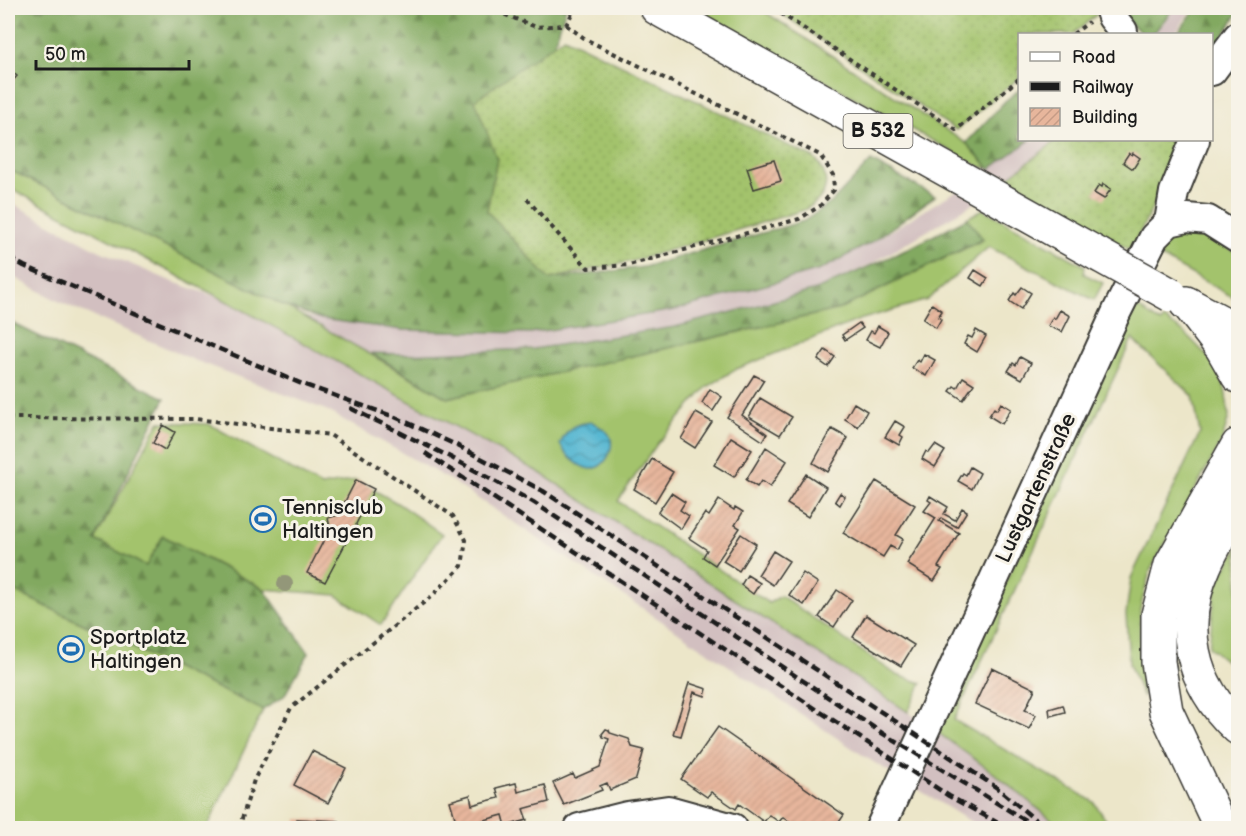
<svg xmlns="http://www.w3.org/2000/svg" width="1246" height="836" font-family="'Balsamiq Sans',sans-serif">
<style>
.railway{fill:#d2bfc0}
.grass{fill:#a3c36c;stroke:#607044;stroke-width:1.5}
.forest{fill:url(#forest-firs);stroke:#4f623e;stroke-width:1.5}
.garden{fill:url(#garden-dots);stroke:#607044;stroke-width:1.5}
.water{fill:url(#water-waves);stroke:#376976;stroke-width:1.5}
.building{fill:url(#building-hatch)}
.lines{fill:none;stroke-linecap:round;stroke-linejoin:round}
.minor-casing{stroke:#3b3a36;stroke-width:32}
.major-casing{stroke:#3b3a36;stroke-width:36}
.highway-casing{stroke:#3b3a36;stroke-width:36}
.path{stroke:#3b3a36;stroke-width:4;stroke-dasharray:4.5 4.5;stroke-linecap:butt}
.minor{stroke:#fff;stroke-width:28}
.major{stroke:#fff;stroke-width:33}
.highway{stroke:#fff;stroke-width:33}
.rail{stroke:#1c1c1c;stroke-width:4.5;stroke-dasharray:9 4.5;stroke-linecap:butt}
.major-bridge-casing{stroke:#3b3a36;stroke-width:36;stroke-linecap:butt}
.major-bridge{stroke:#fff;stroke-width:33}
.tree{fill:#939779}
.labels{text-anchor:middle;dominant-baseline:central;stroke-width:6;stroke-linejoin:round;paint-order:stroke}
.shield{fill:#f7f3e8;stroke:#5e5c59;stroke-width:1.5}
.shield-label{font-size:20px;font-weight:bold;fill:#1c1c1c}
.street-label{font-size:21px;fill:#1c1c1c;stroke:#f7f3e8}
.poi-label{font-size:21px;fill:#1c1c1c;stroke:#f7f3e8;text-anchor:start}
</style>
<defs>
<pattern id="forest-firs" width="22" height="20" patternUnits="userSpaceOnUse" patternTransform="scale(1.5)"><rect width="22" height="20" fill="#82a960"/><path d="M5 1l3.5 6h-7zM16 11l3.5 6h-7z" fill="#6a894e"/></pattern>
<pattern id="garden-dots" width="8" height="8" patternUnits="userSpaceOnUse" patternTransform="scale(1.5)"><rect width="8" height="8" fill="#a3c36c"/><path d="M2 2h.1M6 6h.1" fill="none" stroke="#8ca75d" stroke-width="1.8" stroke-linecap="round"/></pattern>
<pattern id="water-waves" width="16" height="10" patternUnits="userSpaceOnUse" patternTransform="scale(1.5)"><rect width="16" height="10" fill="#52b6d1"/><path d="M0 5q4-4 8 0t8 0" fill="none" stroke="#4393a9"/></pattern>
<pattern id="building-hatch" width="6" height="6" patternUnits="userSpaceOnUse" patternTransform="scale(1.5)"><rect width="6" height="6" fill="#e7b69c"/><path d="M-1 1l2-2M0 6l6-6M5 7l2-2" fill="none" stroke="#c69c86"/></pattern>
</defs>
<rect width="100%" height="100%" fill="#f7f3e8"/>
<filter id="ink" filterUnits="userSpaceOnUse"><feTurbulence type="fractalNoise" baseFrequency=".0167" numOctaves="2"/><feDisplacementMap in="SourceGraphic" scale="12" xChannelSelector="R" yChannelSelector="G"/><feConvolveMatrix kernelMatrix="1 2 1 2 8 2 1 2 1" color-interpolation-filters="sRGB"/></filter>
<filter id="wash" filterUnits="userSpaceOnUse"><feTurbulence type="fractalNoise" baseFrequency=".008" numOctaves="4" result="noise"/><feDisplacementMap in="SourceGraphic" scale="24" xChannelSelector="R" yChannelSelector="G"/><feGaussianBlur stdDeviation="1.35" result="paint"/><feColorMatrix in="noise" values="0 0 0 0 0 0 0 0 0 0 0 0 0 0 0 0 0 1.4 0 .05"/><feComposite in="paint" operator="in"/></filter>
<g filter="url(#wash)">
<rect width="100%" height="100%" fill="#ece6c9"/>
<path class="railway" d="M1176,8h16l-17,26h-21z
M1030,140h27l-79,61 -105,62 -58,27 -140,37 -142,22 -129,5 -59,-2 195,121 368,239 87,62 67,54h-81l-114,-70 -417,-278 -124,-70 -132,-50 -136,-59 -50,-27v-73l92,50 73,31 68,23 80,14 82,11 127,3 290,-63 52,-28 94,-57z"/>
<path class="grass" d="M693,8h66l207,135 24,26 -12,-3z
M8,169l277,137 162,92 393,-89 143,-69 -16,-22 16,-9 102,57 -1,8 19,9 -9,17 -105,-53 -62,53 -68,20 -125,50 -28,18 -49,56 -39,57 151,102 12,-7 116,79 25,8 -14,29 -368,-239 -308,-169 -224,-117z
M1188,233l25,6 25,15v46l-79,-44 4,-13z
M1133,304l28,19 3,-4 22,15 31,32 8,23 4,27 -7,25 -72,130 -10,38v46l3,42 -14,-33 -3,-50 5,-36 69,-145 -7,-37 -61,-57 -178,381 140,82 17,26h-49l-67,-54 -58,-42z
M159,422l50,2 112,62 35,-6 41,23 45,31 -61,91 -45,-30 -72,-6 -101,-53 -17,31 -51,-27z
M1238,548v123l-29,-24 7,-64z
M8,588l255,122 -56,118h-189l-10,-4z"/>
<path class="forest" d="M8,8h558l-12,36 -78,56 21,59 -10,52 62,68 95,-12 160,-46 28,-19 39,-41 64,35 -63,46 -52,28 -145,40 -145,23 -127,-3 -82,-11 -36,-13 -277,-137z
M1118,8h56l-21,26h-11l-22,-21z
M1196,8h42v5l-26,40v-19h-35z
M1019,90l1,50h10l-40,29 -24,-26 39,-42z
M967,218l16,21 -143,70 -393,89 -76,-45 33,1 129,-5 142,-22 141,-37 92,-41z
M8,321l157,77 -70,142 51,26 17,-30 101,53 45,64 -25,43 -21,14 -255,-122z"/>
<path class="garden" d="M773,8h332l-32,26h-53l-1,44 -63,52z
M564,37l250,121c19,20 14,40 -10,52l-171,51 -84,18 -62,-68 10,-52 -22,-59z
M1057,140h130l-56,110 -130,-67z"/>
<path class="water" d="M592,422c5,3 12,7 16,11 8,10 1,28 -10,34 -13,8 -33,-12 -38,-23 9,-18 14,-20 32,-22z"/>
<g id="blocks">
<path class="building" d="M8,68l9,8 -6,7 -3,-3z
M1129,153l3,2 1,-2 7,5 -7,11 -10,-7z
M774,160l7,21 -27,8 -7,-21z
M1103,184l8,5 -7,10 -10,-6 5,-8 3,2z
M975,270l13,8 -5,8 -13,-8z
M1022,287l9,6 -10,16 -12,-8 5,-8 2,2z
M932,304l10,7 -4,6 3,2 -5,9 -13,-9z
M1060,310l10,6 -8,16 -14,-6 5,-9 2,2z
M859,323l4,5 -18,12 -3,-5z
M878,326l10,6 -8,15 -14,-7 5,-9 3,2z
M976,330l10,6 -9,16 -13,-8 4,-8 4,2z
M825,350l10,7 -7,10 -10,-7z
M924,354l11,6 -9,16 -14,-8 5,-8 3,2z
M1020,357l11,6 -9,16 -14,-8 5,-8 3,2z
M754,375l10,5 -22,35 25,19 -4,7 -36,-24z
M963,377l11,7 -11,16 -13,-9 4,-5 3,2z
M710,389l12,8 -9,14 -11,-8z
M760,398l32,19 -12,18 -31,-18z
M854,403l13,8 -9,16 -13,-8z
M1001,403l10,6 -9,15 -13,-8 5,-8 3,2z
M696,413l16,9 -17,26 -14,-9z
M895,421l10,6 -5,8 3,2 -4,8 -14,-8z
M163,425l12,7 -10,18 -12,-7z
M832,429l16,9 -20,34 -15,-9z
M731,437l21,13 -18,27 -20,-12z
M935,445l10,6 -10,16 -13,-8 4,-8 3,2z
M766,447l21,14 -17,26 -9,-6 -4,6 -11,-7z
M652,459l21,13 -18,30 -21,-13z
M970,467l10,6 -8,16 -14,-8 5,-8 3,2z
M806,474l20,13 -18,30 -21,-13z
M356,480l18,9 -18,35 2,10 -9,3 -24,45 -18,-9 23,-45 -2,-10 10,-3z
M876,481l39,24 -19,30 7,4 -6,11 -7,-4 -7,11 -40,-24z
M671,493l14,9 -5,8 9,6 -8,13 -23,-17z
M840,493l5,3 -5,9 -5,-4z
M930,496l18,11 -4,7 11,6 7,-12 5,3 -10,16 -16,-9 -2,3 20,12 -21,34 4,2 -8,12 -27,-17 29,-46 -12,-7 7,-9 -3,-2z
M719,500l15,10 1,-3 8,5 -8,13 5,3 -25,37 -12,-8 4,-7 -18,-12 16,-25 4,3z
M741,534l15,10 -17,27 -16,-10z
M773,551l16,10 -16,24 -15,-10z
M803,573l15,10 -14,22 -15,-10z
M747,575l13,8 -7,11 -12,-9z
M837,590l15,10 -18,27 -15,-10z
M866,615l48,30 -13,21 -48,-29z
M992,668l43,21 -10,21 11,5 -7,14 -54,-25z
M689,683l18,6 -2,7 -11,-4 -13,44 -8,-2z
M1063,705l2,7 -15,4 -1,-7z
M718,727l126,88 -9,13h-36l-16,-11 -4,5 -10,-7 -5,7 -25,-18 -3,5 -25,-17 -4,5 -26,-18z
M606,729l3,1 1,3 19,6 3,8 12,3 -8,29 -26,11 -3,-7 -7,3 2,4 -38,15 -11,-22 20,-9 2,4 25,-11 9,-28 -6,-2 -1,-3z
M312,751l34,17 -18,35 -34,-18z
M516,783l2,9 27,-7 4,17 -26,7 4,11 -21,6 -3,-11 -26,7 2,6h-21l-8,-27 20,-6 2,10 11,-3 16,-4 -3,-10z
M297,819l41,2 -1,7h-40z"/>
</g>
</g>
<g filter="url(#ink)">
<use href="#blocks" fill-opacity="0" stroke="#3b3a36" stroke-width="1.5"/>
<g class="lines">
<defs>
<path id="minor" d="M1109,8l3,9 11,14
M1212,71l26,-35
M1169,222l5,-30 21,-52
M579,828l48,-12 41,-6 65,18
M880,828l237,-517 37,-74 15,-15 18,-4 21,2 30,19"/>
<path id="major" d="M657,8l442,247
M1186,303l52,28"/>
<path id="highway" d="M1188,304l34,44 16,28
M1238,505c-11,19 -24,39 -33,60 -27,59 -15,119 33,163
M1221,828l-55,-117 -8,-49v-47l13,-50 67,-120"/>
</defs>
<use href="#minor" class="minor-casing"/>
<use href="#major" class="major-casing"/>
<use href="#highway" class="highway-casing"/>
<path class="path" d="M488,8l48,19 30,-2 9,-17
M773,8l183,122 64,-52
M1073,34l16,-12
M527,199l61,69 41,-3 170,-46 21,-13 14,-16 -1,-15 -13,-20 -233,-115 -21,-15
M8,418l188,1 134,16 123,81 13,24 -4,26 -30,30 -141,112 -37,72 -15,48"/>
<use href="#minor" class="minor"/>
<use href="#major" class="major"/>
<use href="#highway" class="highway"/>
<path class="rail" d="M8,257l16,9 278,118 93,33 61,28 87,46 453,296 49,41
M350,408l100,49 83,45 349,231 146,89
M425,453l524,343 58,32"/>
<defs>
<path id="major-bridge" d="M1099,255l72,40"/>
</defs>
<use href="#major-bridge" class="major-bridge-casing"/>
<use href="#major-bridge" class="major-bridge"/>
</g>
<circle class="tree" cx="285" cy="584" r="8"/>
</g>
<defs>
<symbol id="stadium-ring" viewBox="-11 -11 22 22"><circle r="9.5" fill="#f7f3e8" stroke="#1f6fb2" stroke-width="1.5"/><path d="M0-5a6.5 5 0 1 0 0 10a6.5 5 0 1 0 0-10ZM-3.5-1.8h7v3.6h-7Z" fill="#1f6fb2"/></symbol>
</defs>
<g fill-rule="evenodd">
<use href="#stadium-ring" x="248" y="504" width="30" height="30"/>
<use href="#stadium-ring" x="56" y="634" width="30" height="30"/>
</g>
<g class="labels">
<rect class="shield" x="843.5" y="114" width="69" height="34" rx="4.5"/>
<g class="shield-label">
<text x="878" y="131">B 532</text>
</g>
<g class="street-label">
<text transform="translate(1036 488) rotate(-65)">Lustgartenstraße</text>
</g>
<g class="poi-label">
<text x="282" y="507">Tennisclub<tspan x="282" dy="24">Haltingen</tspan></text>
<text x="90" y="637">Sportplatz<tspan x="90" dy="24">Haltingen</tspan></text>
</g>
</g>
<rect width="1246" height="836" fill="none" stroke="#f7f3e8" stroke-width="30"/>
<rect x="1018" y="33" width="195" height="108" fill="#f7f3e8" stroke="#9f9d96" stroke-width="1.5"/>
<rect x="1030" y="52" width="30" height="9" fill="#ffffff" stroke="#9f9d96" stroke-width="1.5"/>
<text x="1072" y="63" font-size="18" fill="#1c1c1c">Road</text>
<rect x="1030" y="82" width="30" height="9" fill="#1c1c1c" stroke="#9f9d96" stroke-width="1.5"/>
<text x="1072" y="93" font-size="18" fill="#1c1c1c">Railway</text>
<rect x="1030" y="108" width="30" height="18" fill="url(#building-hatch)" stroke="#9f9d96" stroke-width="1.5"/>
<text x="1072" y="123" font-size="18" fill="#1c1c1c">Building</text>
<path d="M36 60v9h153v-9" fill="none" stroke="#1c1c1c" stroke-width="3"/>
<text x="45" y="60" font-size="18" fill="#1c1c1c" stroke="#f7f3e8" stroke-width="4.5" paint-order="stroke">50 m</text>
</svg>
